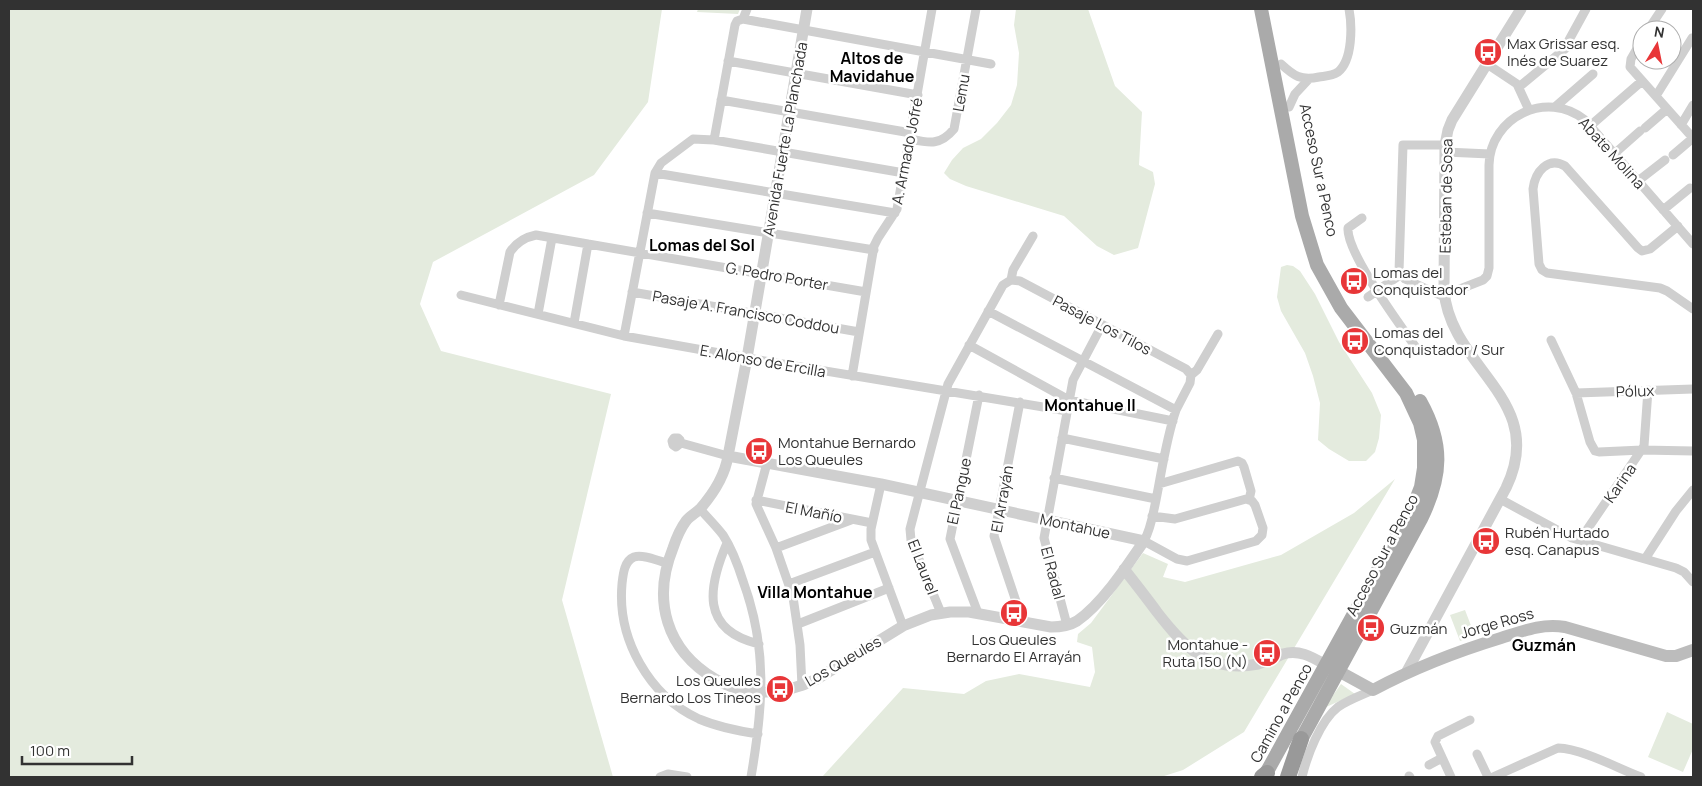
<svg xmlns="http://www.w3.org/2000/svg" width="1702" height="786" font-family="Manrope,sans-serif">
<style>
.green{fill:#e4ebde}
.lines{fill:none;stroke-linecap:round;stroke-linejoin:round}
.minor{stroke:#cfcfcf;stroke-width:9}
.tertiary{stroke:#cfcfcf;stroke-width:11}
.secondary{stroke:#bcbcbc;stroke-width:12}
.primary{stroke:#aaa;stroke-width:14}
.motorway{stroke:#999;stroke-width:16}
.labels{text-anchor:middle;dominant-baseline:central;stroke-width:5;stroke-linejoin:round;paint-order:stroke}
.poi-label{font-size:15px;fill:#323232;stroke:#fff;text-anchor:start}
.street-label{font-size:15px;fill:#323232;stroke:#fff}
.neighbourhood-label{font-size:16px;font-weight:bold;fill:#000;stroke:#fff}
</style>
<rect width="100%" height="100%" fill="#fff"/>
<path class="green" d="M9,9h653l-14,93 -54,73 -161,87 -13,42 21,47 170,43 -49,206 51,177h-604z
M698,9h42l-2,5 -41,-2z
M1016,9h72l27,77 27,26 -3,53 14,7 2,12 -17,64 -24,7 -17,-9 -33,-30 -98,-30 -16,-7 -6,-6 8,-13 11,-12 18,-9 16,-16 14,-18 6,-20 2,-32 -5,-28z
M1287,265l6,1 7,5 15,23 24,48 33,51 9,22 -2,23 -4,14 -9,9h-17l-20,-12 -11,-9 2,-37 -7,-27 -8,-23 -24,-42 -4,-14 4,-30z
M1395,479l-151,253 -61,38 -22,7h-339l81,-89 61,6 22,-13 33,-7 71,13 5,-15 -3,-25 -15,-5 1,-8 13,-11 52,-70 25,11 -5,13 22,5 96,-27 73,-42z
M1465,610l10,26 -15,5 -10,-26z
M1341,684l14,10 -31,14z
M1667,712l26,12v25l-10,23 -35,-15z"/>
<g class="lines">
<path class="minor" d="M743,19l248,45
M1648,30l14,-21
M1569,40l17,-31
M1642,40l-11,19 -1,8 63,71
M728,61l190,34
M1281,64c13,12 20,17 38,13 6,-1 13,-1 19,-5 15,-12 14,-47 11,-63
M1487,64l30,20 12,26
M1519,87l47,-39
M1656,96l36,-58
M721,100l190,33
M1289,107l6,-13 13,-14
M1555,107l38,-33
M1681,125l12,-20
M1590,126l52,-45
M1645,128l22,-19
M910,139c19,4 30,7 44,-10l22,-120
M714,140l21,-115 2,-4 6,-2 4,-10
M1445,145h-42l-4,127 6,7 37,17 41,-16 4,-4 2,-8v-103c1,-48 58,-76 96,-45l108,124
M1445,152l45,2
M1614,154l26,-23
M1673,155l20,-17
M655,173l240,40
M1638,181l27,-21
M1663,210l27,-22
M647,213l227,37
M1362,218l-14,10c-2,24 52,97 67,118
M1678,226l-28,23 -8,2 -4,-3 -73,-82c-17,-10 -30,6 -32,23l6,75 3,6 5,3 113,15 7,3 26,18
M1011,280l9,1 166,88 5,6
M1011,280l2,-10 20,-34
M632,292l227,40
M461,295l163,41 135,24 308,51
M1368,297l32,-22
M499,305l11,-53c6,-9 16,-15 26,-17l330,57
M988,311l188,99
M538,314l14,-76
M574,323l14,-79
M624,336l31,-163 6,-10 32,-24 21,1 190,33
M1551,340l25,53 14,49 5,9 4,1 43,-2 51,1
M969,345l100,55 104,21
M852,376l22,-130 4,-8 19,-29 35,-200
M1576,393l117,-4
M1020,402l-26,134 29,86
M1062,438l102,21
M681,443l-5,4 -3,-2 -1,-4 2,-3h4l2,2 1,3 47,13
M767,463l-11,41 20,44 17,49 7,48 2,41
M1054,478l102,21
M881,484l-10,45v11l32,86
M1159,484l79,-23 4,2 2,4 7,24 -2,9
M1500,499l72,39 104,30 8,4 9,10
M756,500l116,23
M700,509c8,9 16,17 23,26 9,14 15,30 20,46 25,68 20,126 8,196
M1152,516l23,3 71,-20 6,2 3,4 8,23 -1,7 -6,6 -69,20 -10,-2 -33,-18c7,-12 9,-27 12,-41 6,-30 10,-61 20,-90l14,-27 1,-8 6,-5 21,-36
M1580,540l64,-94 4,-56
M727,543c-19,44 -27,87 32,101
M776,548l75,-28
M1645,559l31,-48 17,-21
M667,563c-9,-2 -24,-9 -33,-6 -10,4 -11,18 -12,27 -5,55 27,112 77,135 19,8 39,12 59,15
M789,584l86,-32
M941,613l-30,-73 -1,-11 38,-145 55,-99 8,-5
M978,613l-28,-74 29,-144
M798,624l91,-36
M1067,625l-23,-87 29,-158 29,-55
M1477,754l11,23
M1429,765l13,-7
M1409,776l1,1
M660,777l8,-3 19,3
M1302,777c5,-21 18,-56 36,-70 10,-7 24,-12 35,-17
M1451,777l-16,-35 3,-6 32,-16
M1493,777l65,-29c25,1 59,20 83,29"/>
<path class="tertiary" d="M728,456l153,28 263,57c-17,25 -42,63 -67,80 -8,5 -17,6 -26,6l-82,-15h-19l-19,3 -28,11 -86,53c-33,16 -70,19 -102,0 -49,-29 -63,-79 -42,-131 3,-9 7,-19 13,-27 4,-5 10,-8 14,-12 13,-15 25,-34 28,-53l19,-98 60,-349
M1124,569c11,14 22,28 33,43 27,35 52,62 101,52 9,-2 17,-7 25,-10 16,-5 29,3 43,11
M1406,673l100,-185c43,-89 -56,-119 -62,-198l1,-145 3,-15 4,-10 69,-111"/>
<path class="secondary" d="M1331,667l42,23c43,-23 82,-38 128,-52 22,-7 41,-15 64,-11l101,29h10l17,-6"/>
<path class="primary" d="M1261,9l41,207 15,49 24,43 65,85 14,30 4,17v28l-3,19 -7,18 -150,272
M1296,749l125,-230c21,-43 23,-75 -1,-118"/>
<path class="motorway" d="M1262,777l5,-4
M1288,777l13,-38"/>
</g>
<defs>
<symbol id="bus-disc" viewBox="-11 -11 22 22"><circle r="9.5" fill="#e83638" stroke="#fff"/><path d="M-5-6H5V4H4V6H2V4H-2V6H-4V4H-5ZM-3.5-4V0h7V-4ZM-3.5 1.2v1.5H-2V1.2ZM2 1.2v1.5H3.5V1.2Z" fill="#fff"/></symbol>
</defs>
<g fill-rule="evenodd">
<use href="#bus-disc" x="1472" y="36" width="32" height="32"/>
<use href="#bus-disc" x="1338" y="265" width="32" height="32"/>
<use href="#bus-disc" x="1339" y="325" width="32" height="32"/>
<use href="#bus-disc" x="743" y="435" width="32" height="32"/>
<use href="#bus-disc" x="1470" y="525" width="32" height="32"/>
<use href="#bus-disc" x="998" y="597" width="32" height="32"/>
<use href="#bus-disc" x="1355" y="612" width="32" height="32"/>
<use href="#bus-disc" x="1251" y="637" width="32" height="32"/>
<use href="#bus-disc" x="764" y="673" width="32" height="32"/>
</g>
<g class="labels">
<g class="poi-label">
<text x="1507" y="43">Max Grissar esq.<tspan x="1507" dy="17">Inés de Suarez</tspan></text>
<text x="1373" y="272">Lomas del<tspan x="1373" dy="17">Conquistador</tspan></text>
<text x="1374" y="332">Lomas del<tspan x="1374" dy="17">Conquistador / Sur</tspan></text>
<text x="778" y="442">Montahue Bernardo<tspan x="778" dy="17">Los Queules</tspan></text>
<text x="1505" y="532">Rubén Hurtado<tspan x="1505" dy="17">esq. Canapus</tspan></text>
<text x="1390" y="628">Guzmán</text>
<text x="1014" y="639" text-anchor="middle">Los Queules<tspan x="1014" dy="17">Bernardo El Arrayán</tspan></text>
<text x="1248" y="644" text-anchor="end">Montahue -<tspan x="1248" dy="17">Ruta 150 (N)</tspan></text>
<text x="761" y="680" text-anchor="end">Los Queules<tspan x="761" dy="17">Bernardo Los Tineos</tspan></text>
</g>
<g class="street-label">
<text transform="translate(961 93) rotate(-80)">Lemu</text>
<text transform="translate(785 139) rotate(-80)">Avenida Fuerte La Planchada</text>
<text transform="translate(907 151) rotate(-79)">A. Armado Jofré</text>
<text transform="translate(1612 153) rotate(48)">Abate Molina</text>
<text transform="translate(1319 170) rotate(78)">Acceso Sur a Penco</text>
<text transform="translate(1446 196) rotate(-89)">Esteban de Sosa</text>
<text transform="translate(777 276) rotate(10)">G. Pedro Porter</text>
<text transform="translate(746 312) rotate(10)">Pasaje A. Francisco Coddou</text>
<text transform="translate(1102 325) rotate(28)">Pasaje Los Tilos</text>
<text transform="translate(763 361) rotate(10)">E. Alonso de Ercilla</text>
<text transform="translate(1635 391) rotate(-2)">Pólux</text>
<text transform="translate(1620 483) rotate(-55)">Karina</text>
<text transform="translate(959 491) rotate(-78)">El Pangue</text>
<text transform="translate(1002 499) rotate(-80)">El Arrayán</text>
<text transform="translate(814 512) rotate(11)">El Mañío</text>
<text transform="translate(1075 526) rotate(12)">Montahue</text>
<text transform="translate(1382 555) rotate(-62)">Acceso Sur a Penco</text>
<text transform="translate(923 567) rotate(69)">El Laurel</text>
<text transform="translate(1053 573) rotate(75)">El Radal</text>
<text transform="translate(1497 623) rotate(-16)">Jorge Ross</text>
<text transform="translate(843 661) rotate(-30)">Los Queules</text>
<text transform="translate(1281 713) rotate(-61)">Camino a Penco</text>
</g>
<g class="neighbourhood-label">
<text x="872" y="58">Altos de<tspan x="872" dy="18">Mavidahue</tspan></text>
<text x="702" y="245">Lomas del Sol</text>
<text x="1090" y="405">Montahue II</text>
<text x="815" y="592">Villa Montahue</text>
<text x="1544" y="645">Guzmán</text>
</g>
</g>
<rect width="1702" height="786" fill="none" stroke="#323232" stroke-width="20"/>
<g transform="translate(1657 45) rotate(10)"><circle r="24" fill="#ffffff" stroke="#adadad"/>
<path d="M0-4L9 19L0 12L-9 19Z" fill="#e83638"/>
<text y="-8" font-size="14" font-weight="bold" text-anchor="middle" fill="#323232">N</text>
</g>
<path d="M22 756v8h110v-8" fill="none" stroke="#323232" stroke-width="2.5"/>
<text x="30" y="756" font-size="15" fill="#323232" stroke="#ffffff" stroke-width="4" paint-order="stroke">100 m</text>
</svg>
